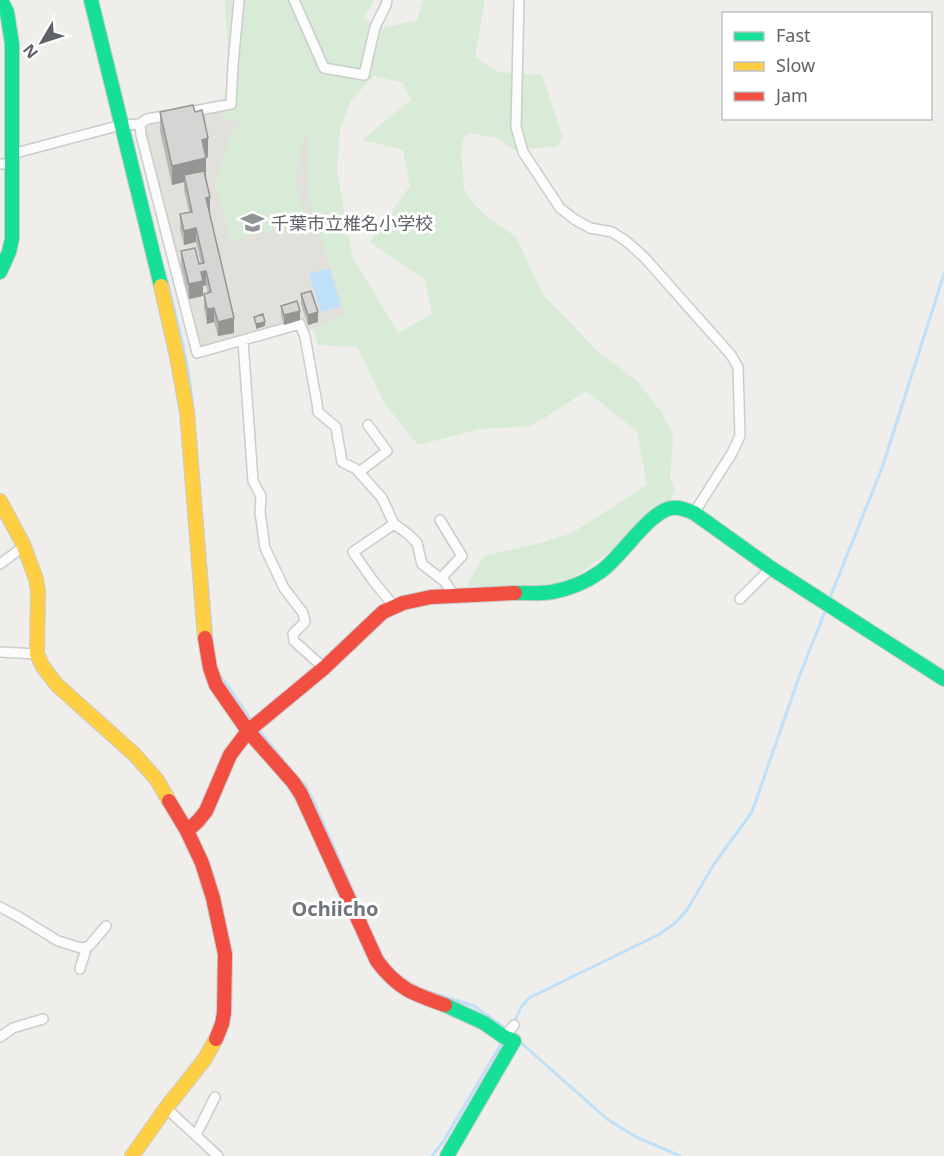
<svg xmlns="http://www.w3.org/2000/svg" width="944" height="1156" font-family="'Noto Sans','Noto Sans JP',sans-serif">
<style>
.education{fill:#e2e0da}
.green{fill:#d8ebd6;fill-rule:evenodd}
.water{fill:#bfe0f9}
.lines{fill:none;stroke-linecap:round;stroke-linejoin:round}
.stream{stroke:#bfe0f9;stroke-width:3}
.street-casing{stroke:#cbcccc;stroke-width:12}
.fast-casing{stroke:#cacacb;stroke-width:16}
.slow-casing{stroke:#cacacb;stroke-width:16}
.jam-casing{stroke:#cacacb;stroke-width:16}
.street{stroke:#fdfcfc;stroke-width:9}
.fast{stroke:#16e098;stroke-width:14}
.slow{stroke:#ffcf43;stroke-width:14}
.jam{stroke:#f24e42;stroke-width:14}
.wall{fill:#b8b7b5}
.shaded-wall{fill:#969594}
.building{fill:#d6d5d3;stroke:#969594;stroke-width:1.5}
.labels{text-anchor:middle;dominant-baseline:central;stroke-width:6;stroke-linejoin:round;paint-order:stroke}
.poi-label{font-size:18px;fill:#5f6368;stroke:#fff;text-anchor:start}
.neighbourhood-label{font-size:20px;font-weight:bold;fill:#70757a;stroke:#fff}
</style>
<rect width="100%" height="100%" fill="#efeeea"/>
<path class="education" d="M315,94l43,225 -52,12 -3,-10 -102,29 -4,-4 -54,-219 5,-6z"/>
<path class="green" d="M225,0h149l-11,18 20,10 34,-8 6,-20h62l-10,57 24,15 43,3 21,62 -6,9 -43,4 -17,-12 -27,-5 -6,4 -3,13 3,39 10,15 13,13 29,20 26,56 56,59 40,30 24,31 11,23 -3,42 5,13 -21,38 -40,20 -34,24 -26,15 -87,-2 17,-30 60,-14 28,-9 75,-48 -10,-54 -51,-40 -54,35 -52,3 -62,16 -33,-41 -28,-57 -39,-2 -5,-15 32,-17 -36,-113 -2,-64 -5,-1 1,5 -7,41 10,42 -75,17 -15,-55 15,-53 10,-11 -18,-3 5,-59zM374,76l29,7 8,17 -36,29 -12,11 40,10 7,36 -40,56 55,38 7,34 -34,19 -46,-77 -15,-86 3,-42 11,-28z"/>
<path class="water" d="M329,268l12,38 -20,6 -12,-38z"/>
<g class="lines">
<path class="stream" d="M104,27l38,154
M165,272c10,42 23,85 27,128
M202,520l11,131
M829,600l53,-132 62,-194
M218,672l34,49
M258,729l33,41
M297,777l8,8 9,17 52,118
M378,948l7,13
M395,972l14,11 11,6 54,17 34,24
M514,1023l7,-16 8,-9 129,-63 16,-11 13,-14 27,-46 38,-52 47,-135 27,-68
M519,1041l88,78 29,18 44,19
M432,1156l11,-14 60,-101"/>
<defs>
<path id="street" d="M294,0l30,68 40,7 11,-48 11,-22 1,-5
M519,0l-3,127 7,25 37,56 14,11 16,9 22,4 14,9 18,16 87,98 7,12 2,69 -8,17 -38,60
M184,113l47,-9 2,-39 6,-65
M170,115l-23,4 -7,5 1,11 56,218 103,-29 5,13 12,66 1,9 18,15 6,35 14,7 26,29 12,26 -41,28 21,30 20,24
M12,154l109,-29 19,-1
M0,164h12
M243,341l10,140 8,15 -1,16 5,36 19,40 19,25 2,9 -12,12 1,7 30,27
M359,472l28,-21 -19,-26
M440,520l22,36 -21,22
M394,524l14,10 9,9 5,21 23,18 9,14
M0,564l23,-17
M740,599l31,-31
M0,652l37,2
M0,907l19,10 39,24 23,7 8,-2 17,-20
M80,969c1,-7 7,-17 5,-22
M0,1037l13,-9 30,-9
M504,1037l10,-12
M166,1108l52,48
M196,1135l19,-38"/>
<path id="fast" d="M91,0l70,286
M0,272l9,-20 3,-13v-195l-5,-32 -6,-12
M515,593c12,0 25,1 37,-1 16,-3 34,-10 48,-20 21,-14 49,-61 72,-64 7,-1 15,2 22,5l77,55 173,111
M445,1005l39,18 20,14 10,4 -67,115"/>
<path id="slow" d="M161,286l16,71 10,55 18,226
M0,501l23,43 13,35 2,12 -1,63 6,13 14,18 78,70 22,25 12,21
M132,1156l34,-48 38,-48 12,-21"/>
<path id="jam" d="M205,638l5,30 6,17 32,46 45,51 8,12 76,167c21,28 36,33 68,44
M169,801l18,30 15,32 11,35 12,56 -1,59 -2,11 -6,15
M187,831l11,-10 8,-10 24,-56 18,-24 76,-63 59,-56 20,-9 28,-6 84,-4"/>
</defs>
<use href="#street" class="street-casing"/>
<use href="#fast" class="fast-casing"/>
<use href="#slow" class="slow-casing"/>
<use href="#jam" class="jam-casing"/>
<use href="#street" class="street"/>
<use href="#fast" class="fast"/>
<use href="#slow" class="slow"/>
<use href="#jam" class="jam"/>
</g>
<path class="wall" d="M160,112h35l13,45 -2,1v19l4,34 -1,1 25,121 -16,3 -4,-14 -7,2 -3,-16v-14l4,-1 -2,-8 -3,1v10l-14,3 -8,-34v-14l18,13 2,-1 -5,-21 -12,3 -4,-16v-15l9,-2 -5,-22v-8l-12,3 -12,-54z
M301,294l17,28 -10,3 -7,-21z
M281,306l19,14 -16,5 -3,-9z"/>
<path class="shaded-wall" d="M208,138v19l-6,2v-19z
M206,158v19l-22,-2v7l-12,3v-19z
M210,197v14l-4,1v-14z
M196,228v14l-12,3v-14z
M206,271v14l-3,1v10l-14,3v-15l12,-12z
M214,308v14l-7,2v-15z
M300,311v9l-16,5v-10z
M318,312v10l-10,3v-10z
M234,318v15l-16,3v-14z
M265,322v4l-9,3v-5z"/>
<path class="building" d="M193,105l2,7 7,-2 6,28 -6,2 4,18 -34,8 -12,-54z
M204,171l6,26 -4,1 28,120 -16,4 -4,-14 -7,1 -3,-15 7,-2 -5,-21 -5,1 2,9 -14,3 -8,-33 14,-3 4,16 5,-1 -8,-35 -12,3 -4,-17 12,-2 -8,-37z
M311,291l7,21 -10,3 -7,-21z
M297,301l3,10 -16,4 -3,-9z
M263,314l2,8 -9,2 -2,-7z"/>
<defs>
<symbol id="school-bare" viewBox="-9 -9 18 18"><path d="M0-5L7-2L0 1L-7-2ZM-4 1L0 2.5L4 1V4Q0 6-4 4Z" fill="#919496" stroke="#fff" stroke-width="2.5" paint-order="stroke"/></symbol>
</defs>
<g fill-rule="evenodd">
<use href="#school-bare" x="236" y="206" width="33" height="33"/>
</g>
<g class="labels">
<g class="poi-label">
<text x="271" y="223">千葉市立椎名小学校</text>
</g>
<g class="neighbourhood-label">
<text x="335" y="908">Ochiicho</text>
</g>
</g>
<rect x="722" y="12" width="210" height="108" fill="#ffffff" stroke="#bfc1c3" stroke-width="1.5"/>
<rect x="734" y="32" width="30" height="9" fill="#16e098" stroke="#bfc1c3" stroke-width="1.5"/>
<text x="776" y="42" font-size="18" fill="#5f6368">Fast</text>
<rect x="734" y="62" width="30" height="9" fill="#ffcf43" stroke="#bfc1c3" stroke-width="1.5"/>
<text x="776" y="72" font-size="18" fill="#5f6368">Slow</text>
<rect x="734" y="92" width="30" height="9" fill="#f24e42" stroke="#bfc1c3" stroke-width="1.5"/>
<text x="776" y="102" font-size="18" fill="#5f6368">Jam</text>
<g transform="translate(42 42) rotate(231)" stroke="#ffffff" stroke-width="4.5" paint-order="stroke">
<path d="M0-4.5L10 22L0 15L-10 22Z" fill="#5f6368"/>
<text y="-9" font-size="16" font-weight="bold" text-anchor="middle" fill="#5f6368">N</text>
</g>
</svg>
